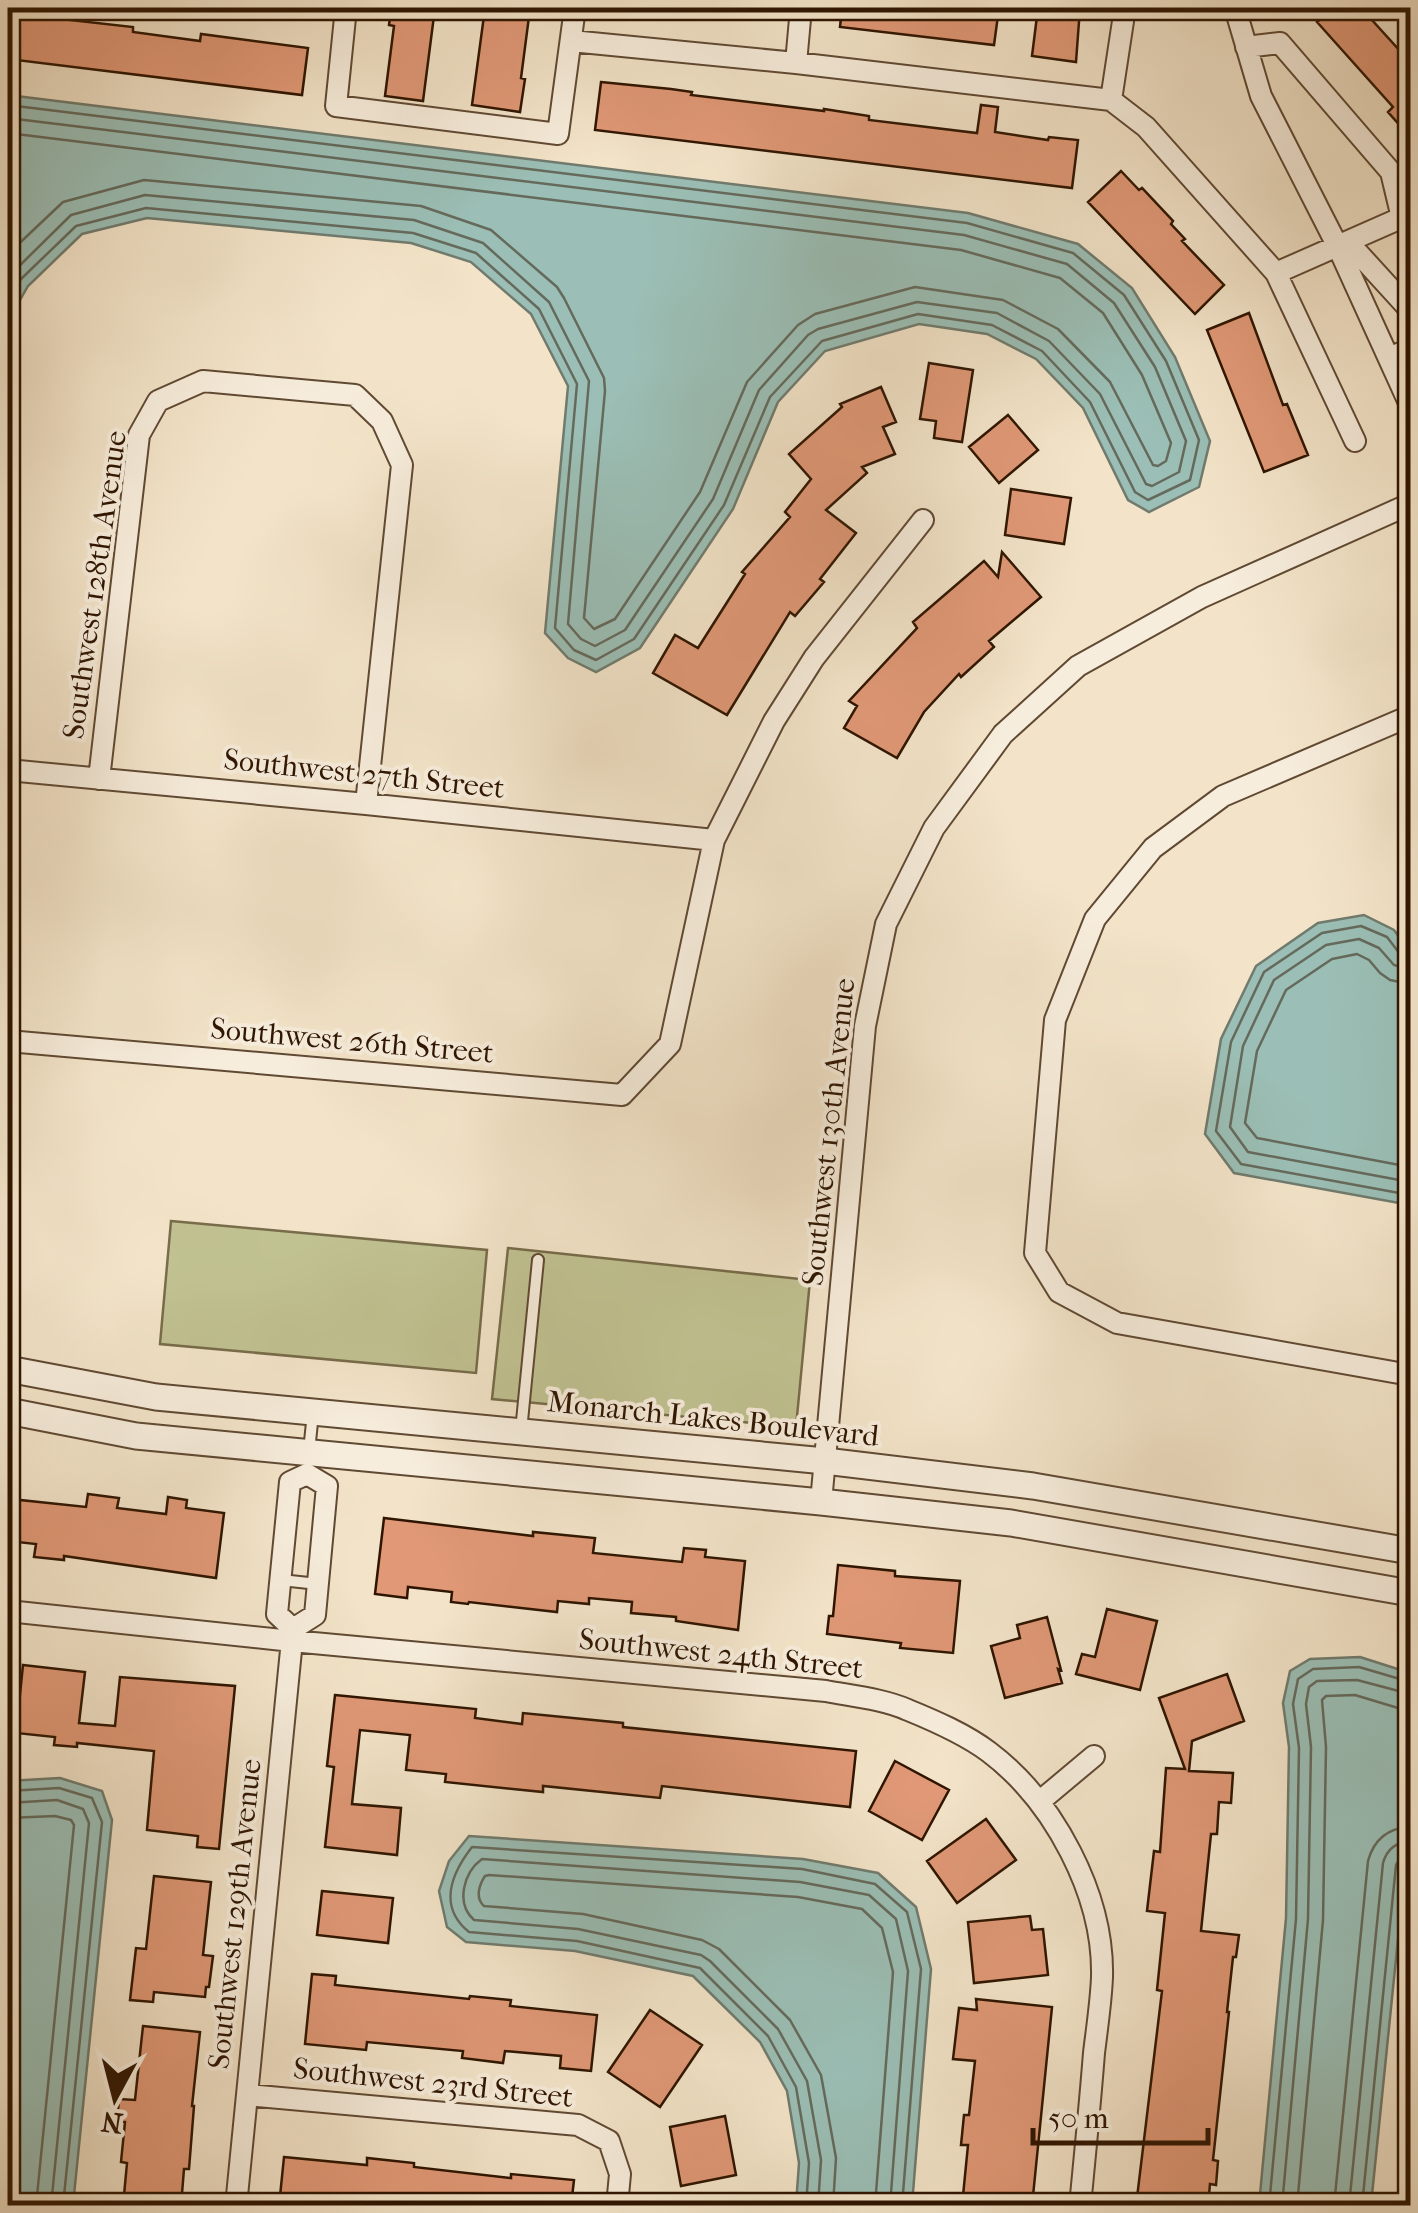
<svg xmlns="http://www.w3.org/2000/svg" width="1418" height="2213" font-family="'IM FELL French Canon',serif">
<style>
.green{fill:#c1c292;stroke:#786c4a;stroke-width:2.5}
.water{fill:#9bbfb6;stroke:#707b6e;stroke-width:2.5}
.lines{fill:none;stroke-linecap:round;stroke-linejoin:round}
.shore{stroke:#656a5c;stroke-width:2.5}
.building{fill:#e09876;stroke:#2f1501;stroke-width:2.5}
.service-casing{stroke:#604933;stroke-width:14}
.minor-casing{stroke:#604933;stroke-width:24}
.tertiary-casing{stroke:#604933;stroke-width:29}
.service{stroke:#f7eddc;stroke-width:10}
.minor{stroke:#f7eddc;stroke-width:20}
.tertiary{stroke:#f7eddc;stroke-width:25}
.labels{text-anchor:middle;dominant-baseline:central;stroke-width:8;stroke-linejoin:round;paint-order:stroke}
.street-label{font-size:30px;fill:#2f1501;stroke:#f7eddc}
</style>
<rect width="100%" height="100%" fill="#f3e4c9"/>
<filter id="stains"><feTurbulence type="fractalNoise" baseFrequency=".002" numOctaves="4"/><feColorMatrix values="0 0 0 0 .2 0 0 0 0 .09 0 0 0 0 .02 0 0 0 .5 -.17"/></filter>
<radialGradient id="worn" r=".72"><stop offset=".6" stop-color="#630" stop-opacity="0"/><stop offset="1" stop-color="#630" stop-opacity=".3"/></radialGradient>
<path class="green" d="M171,1221l316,29 -11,123 -316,-29z
M508,1248l302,32 -14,147 -304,-28z"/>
<path class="water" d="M8,95l960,118 110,31 54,44 43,69 35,84 -11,46 -50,25 -21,-12 -45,-92 -47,-49 -49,-25 -68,-10 -94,27 -47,51 -45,107 -93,139 -44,24 -28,-14 -23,-25 23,-247 -37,-72 -60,-52 -60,-19 -264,-25 -65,16 -54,52 -20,35z
M1364,915l30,15 16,22v253l-176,-32 -29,-39 16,-95 35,-73 62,-43z
M1360,1657l50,16v148l-39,384h-112l27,-287 3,-171 -6,-44 7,-32 20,-12z
M60,1778l42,13 10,29 -39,385h-65v-424z
M469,1836l334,23 75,14 38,34 15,62 -19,236h-116l3,-42 -12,-72 -27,-49 -67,-66 -118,-25 -109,-9 -19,-15 -8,-36 10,-30z"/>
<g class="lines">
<path class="shore" d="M8,105l959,118 106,30 51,42 42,66 33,79 -9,40 -42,20 -13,-8 -45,-90 -48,-51 -50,-26 -74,-11 -96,27 -52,56 -46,108 -90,134 -38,21 -22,-10 -19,-22 22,-244 -38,-75 -63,-56 -63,-20 -267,-25 -70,18 -55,53 -13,23
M8,118l956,117 103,29 47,39 41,64 31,74 -7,31 -27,14 -6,-2 -46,-90 -51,-53 -52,-28 -80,-11 -99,27 -10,6 -49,55 -46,109 -88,131 -30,16 -14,-7 -13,-15 21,-243 -40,-79 -66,-59 -69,-23 -269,-25 -74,20 -63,62
M8,133l953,117 99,28 43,35 39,62 29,68 -5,18 -8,5 -5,-1 -43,-83 -52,-53 -55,-29 -88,-13 -100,27 -17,11 -51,57 -47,110 -85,127 -21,10 -10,-11 21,-227 -1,-13 -40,-80 -7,-11 -66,-57 -70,-24 -277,-26 -81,22 -55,52
M1410,957l-10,-3 -13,-17 -26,-11 -39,7 -58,39 -33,70 -15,89 25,33 169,31
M1410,969l-16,-4 -15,-17 -20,-9 -33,6 -52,35 -31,66 -13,81 18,25 162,30
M1410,984l-20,-4 -10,-7 -11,-13 -12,-6 -25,5 -46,31 -29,61 -12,72 12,15 153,29
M8,1791l51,-3 33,10 10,24 -39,384
M8,1803l49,-3 26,9 6,14 -38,383
M8,1818l47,-2 16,4 3,5 -38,381
M806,2206l3,-43 -13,-76 -28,-51 -68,-68 -123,-27 -108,-9c-31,-25 -18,-58 3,-85l330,22 73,15 32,28 14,57 -19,237
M818,2206l3,-46 -14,-79 -29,-52 -68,-68 -9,-6 -123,-26 -104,-9c-19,-17 -10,-48 8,-61l318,23 69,13 27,24 12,52 -18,235
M833,2206l3,-48 -15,-83 -31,-55 -71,-71 -17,-9 -119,-26 -99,-8c-9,-8 -5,-21 1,-30l4,-1 309,22 64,12 20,19 11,44 -18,234
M1269,2206l27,-287 3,-171 -6,-44 5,-25 15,-10 46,-2 51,15
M1282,2206l26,-287 3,-172 -5,-43 3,-17 8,-6 40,-1 53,14
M1297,2206l26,-286 3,-173 -4,-47 4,-4 29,-1 43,13 12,1
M1334,2206l34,-345c6,-22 20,-33 42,-34
M1349,2206l34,-343c4,-14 13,-21 27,-21
M1362,2206l34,-341 5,-8 9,-2"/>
</g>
<path class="building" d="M391,8h44l-12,93 -38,-5 9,-70 -5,-1z
M485,8l45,1 -9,69 4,1 -5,33 -48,-7z
M842,8h157l-5,37 -154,-18z
M1038,8h42l-4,54 -44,-6z
M1334,8h27l49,54v75l-22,-25 5,-5 -76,-85z
M8,13l125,14v5l67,9 1,-7 107,14 -6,47 -294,-36z
M601,82l70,7 21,3 -1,3 133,16v-2l45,7v4l108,13 4,-28 17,2 -3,25 53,8 1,-3 29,3 -6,48 -477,-58z
M1121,171l18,19 3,-2 31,33 -2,3 14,15 -3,2 42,44 -29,29 -107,-112z
M1249,313l34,92 4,-1 21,51 -44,17 -57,-142z
M929,363l44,7 -11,72 -28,-4 2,-17 -16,-2z
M881,387l15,35 -13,5 12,27 -33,13 5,6 -41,37 30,23 -36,46 4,3 -29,34 -5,-4 -63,103 -74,-42 22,-38 23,13 47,-74 -3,-2 48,-55 -5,-5 26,-33 -22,-25 53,-47 -2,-3z
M1008,415l30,35 -39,33 -30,-36z
M1011,489l60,9 -7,46 -59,-9z
M1002,552l39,45 -52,44 5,6 -33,30 -2,-3 -35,38 -27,46 -53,-30 13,-22 -8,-5 68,-73 -4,-6 71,-61 14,16z
M88,1494l31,4 -2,10 49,6 2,-17 19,3 -1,8 38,5 -8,65 -152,-22v4l-30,-3 2,-13 -28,-3 2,-42 76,8z
M384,1518l149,18v-4l62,6 -2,15 89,9 2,-14 22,2 -1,7 40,4 -7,69 -62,-9v-4l-45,-4 1,-11 -43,-4v6l-31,-3 -1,11 -88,-10 -1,2 -17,-2 1,-10 -44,-5 -1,11 -32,-4z
M838,1565l57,6v5l65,5 -7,72 -53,-5 1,-5 -74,-9 2,-18h4z
M1107,1609l50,12 -17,69 -64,-16 6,-20 13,3z
M1047,1617l14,53 -3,-1 4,14 -57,15 -14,-52 29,-8 -3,-13z
M23,1665l62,7 -6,51 36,3 5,-49 115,9 -16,163 -22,-2 1,-11 -51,-6 7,-79 -77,-8v4l-23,-2 1,-8 -39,-4z
M1227,1674l17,47 -52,20 -3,30 44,2 -2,30 -12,-1 -2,32h-6l-10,97 38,4 -3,22h-3l-6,55h2l-16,148 5,1 -2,24 -6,-1 -2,22h-72l26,-215 -5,-1 8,-77 -18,-2 7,-60 6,1 6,-84 19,1 -26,-71z
M335,1695l141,14 -1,9 47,6 1,-11 100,10v4l233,24 -6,56 -188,-21 -2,12 -117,-12v6l-98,-10 1,-8 -40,-4 4,-35 -50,-5 -8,74 49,4 -4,47 -72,-8 9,-80 -7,-1z
M895,1761l54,29 -27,50 -53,-29z
M986,1819l30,41 -59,43 -30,-42z
M154,1876l57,6 -8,73 10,1 -4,31h-3l-1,10 -51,-5 -1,10 -23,-2 6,-52 10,1z
M322,1891l71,7 -5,45 -71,-8z
M1030,1916l2,14 11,-1 5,46 -74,8 -6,-61z
M312,1974l24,2 -1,9 134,14 1,-3 41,4 -1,6 87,9 -6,56 -31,-3 1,-12 -56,-5 -2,12 -41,-5 1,-7 -96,-9 -1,8 -61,-6z
M976,1999l76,8 -20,199h-70l6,-61h-7l3,-30h5l6,-54 -22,-2 6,-51 18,2z
M650,2010l52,35 -42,62 -52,-35z
M143,2026l57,6 -8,74h2l-5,63h-5l-3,37h-58l4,-43 -6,-1 4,-40 -8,-1 2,-22 16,1z
M725,2116l11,59 -55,11 -11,-59z
M284,2157l83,8v-7l47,5v4l97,11v-4l63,6 -3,26h-292z"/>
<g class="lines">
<defs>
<path id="service" d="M521,1431l17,-171
M309,1451l4,-38
M281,1580l37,4"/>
<path id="minor" d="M346,8l-10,98 222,28 17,-126
M1235,8l26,88 77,151 72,158
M571,41l225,22 315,37 35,27 130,146 79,168
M1246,47l34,-4 111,129 11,46
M796,63l5,-55
M1111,100l14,-92
M1338,247l20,6 52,57
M1276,273l134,-59
M1389,358l21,-9
M1410,716l-187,80 -70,52 -58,71 -40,101 -20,233 24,39 58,31 293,52
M8,770l358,34 348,36
M99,779l40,-344 19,-34 45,-20 152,14 27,26 20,44 -36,339
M8,1041l614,54 48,-51 44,-204 60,-119 40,-63 109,-138
M307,1474l20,12 -12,129 -22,14 -16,-15 13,-132z
M821,1502l44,-476 21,-102 48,-96 69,-94 75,-68 124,-69 208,-93
M8,1611l284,30 534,50c26,5 57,8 82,19 27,11 57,24 81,42 65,49 115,143 113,225 -1,25 -5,51 -8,76 -4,51 -9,102 -14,153
M1039,1802l55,-46
M247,2095l331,30 31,16 11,33 -3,32
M236,2206l57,-576"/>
<path id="tertiary" d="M8,1369l148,28 669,64 208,25 377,65
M8,1411l128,25 685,66 190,21 399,70"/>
</defs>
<use href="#service" class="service-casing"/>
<use href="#minor" class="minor-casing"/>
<use href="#tertiary" class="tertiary-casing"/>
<use href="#service" class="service"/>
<use href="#minor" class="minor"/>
<use href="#tertiary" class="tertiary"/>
</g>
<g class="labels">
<g class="street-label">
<text transform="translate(95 585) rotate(-82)">Southwest 128th Avenue</text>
<text transform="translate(364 774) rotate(6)">Southwest 27th Street</text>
<text transform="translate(352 1041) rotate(5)">Southwest 26th Street</text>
<text transform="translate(829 1132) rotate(-84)">Southwest 130th Avenue</text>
<text transform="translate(713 1419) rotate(6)">Monarch Lakes Boulevard</text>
<text transform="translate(721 1654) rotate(6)">Southwest 24th Street</text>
<text transform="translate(235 1914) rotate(-84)">Southwest 129th Avenue</text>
<text transform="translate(433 2083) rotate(6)">Southwest 23rd Street</text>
</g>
</g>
<rect width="1418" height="2213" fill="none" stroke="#f3e4c9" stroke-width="40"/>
<rect x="10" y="10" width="1398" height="2193" fill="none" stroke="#2f1501" stroke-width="5"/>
<rect x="20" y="20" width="1378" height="2173" fill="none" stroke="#2f1501" stroke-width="2.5"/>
<g transform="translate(115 2098) rotate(187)" stroke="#f7eddc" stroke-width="8" paint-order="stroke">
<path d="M0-8L18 38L0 25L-18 38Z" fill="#2f1501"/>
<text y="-15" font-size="28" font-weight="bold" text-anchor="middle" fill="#2f1501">N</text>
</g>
<path d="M1033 2128v15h175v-15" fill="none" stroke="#2f1501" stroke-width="5"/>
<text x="1048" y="2128" font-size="30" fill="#2f1501" stroke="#f7eddc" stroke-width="8" paint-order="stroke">50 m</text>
<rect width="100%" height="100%" filter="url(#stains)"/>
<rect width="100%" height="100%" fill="url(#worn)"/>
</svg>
